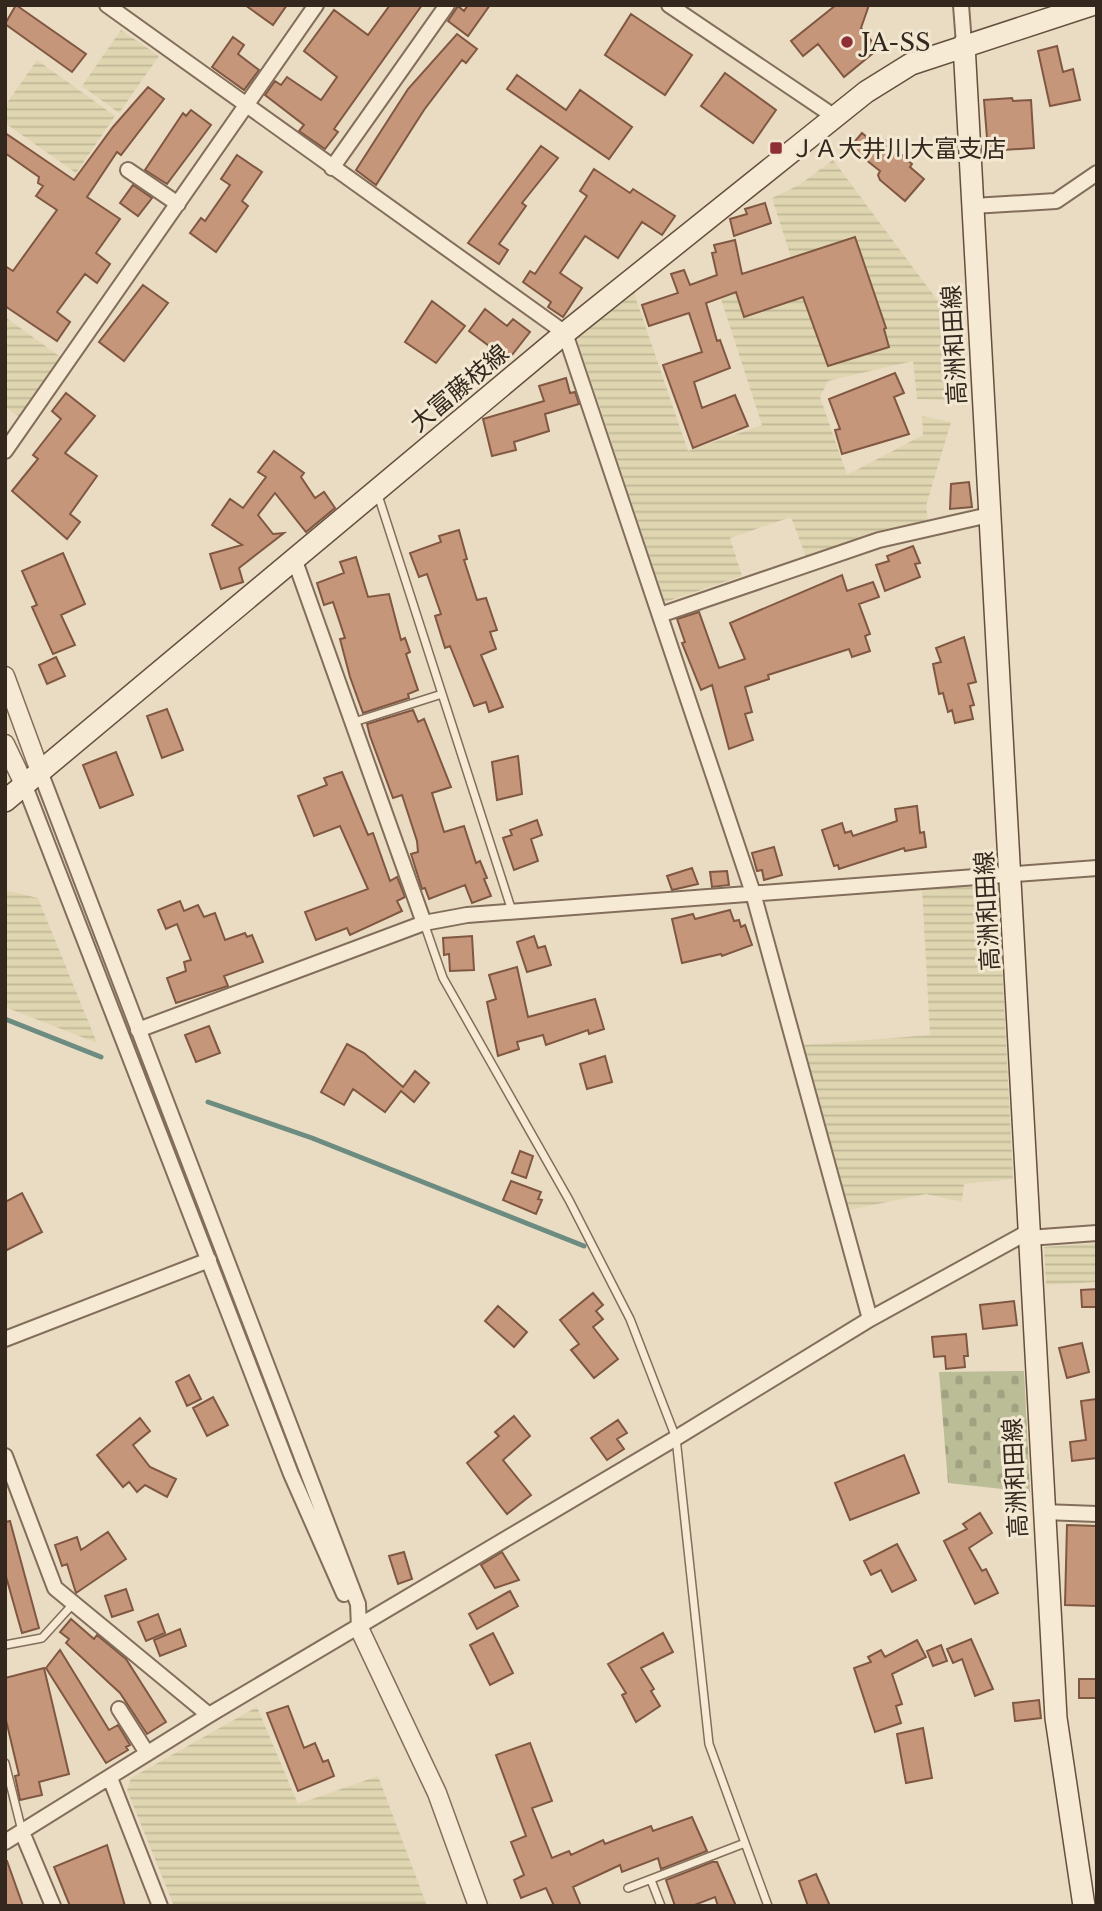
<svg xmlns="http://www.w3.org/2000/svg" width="1102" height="1911" font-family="'Libre Baskerville','Noto Sans JP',serif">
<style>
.farmland{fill:url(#farmland-rules)}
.cemetery{fill:url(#cemetery-stones)}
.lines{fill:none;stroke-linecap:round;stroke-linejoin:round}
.stream{stroke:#6c8b81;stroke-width:5}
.building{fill:#c6967b;stroke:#805842;stroke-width:2}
.service-casing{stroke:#836e5b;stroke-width:10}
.minor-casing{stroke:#836e5b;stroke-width:18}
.tertiary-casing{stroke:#836e5b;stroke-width:21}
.secondary-casing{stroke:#654f3e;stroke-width:24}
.service{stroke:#f6ead5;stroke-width:7}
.minor{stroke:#f6ead5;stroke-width:14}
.tertiary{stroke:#f6ead5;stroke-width:18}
.secondary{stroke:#f6ead5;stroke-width:21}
.poi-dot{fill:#8d2f35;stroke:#f2e7d1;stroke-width:2.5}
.labels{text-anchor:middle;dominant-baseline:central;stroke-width:6;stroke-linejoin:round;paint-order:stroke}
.poi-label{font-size:24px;fill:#34271e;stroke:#f2e7d1;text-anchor:start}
.street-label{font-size:24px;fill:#34271e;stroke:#f2e7d1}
</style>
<defs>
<pattern id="farmland-rules" width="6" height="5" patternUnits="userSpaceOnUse" patternTransform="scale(1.75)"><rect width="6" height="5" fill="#dfd5b0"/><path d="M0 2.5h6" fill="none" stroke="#c0b797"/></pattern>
<pattern id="cemetery-stones" width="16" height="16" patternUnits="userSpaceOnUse" patternTransform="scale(1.75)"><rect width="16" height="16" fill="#babd96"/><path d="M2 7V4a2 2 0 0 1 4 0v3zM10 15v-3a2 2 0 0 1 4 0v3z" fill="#a0a281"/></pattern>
</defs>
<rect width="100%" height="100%" fill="#eadcc2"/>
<path class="farmland" d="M121,30l38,26 -40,57 -37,-27z
M37,60l78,56 -39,57 -71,-50v-17z
M833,160l128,172 3,50 -6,18 -41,-1 -4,-38 -85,20 -8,16 27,78 76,-40 -1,-19 29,6 -25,84 2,14 -51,11 -71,26 -15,-40 -61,21 12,38 -77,26 -89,-266 57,-46 55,161 74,-26 -46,-141 75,-27 -19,-59 27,-13z
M5,317l57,41 -42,59 -15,-10z
M998,884l15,295 -49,5 -2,18 -36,-8 -77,16 -45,-165 126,-10 -8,-146z
M5,890l33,8 59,145 -92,-36z
M1097,1243v39l-51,3 -2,-38z
M257,1707l41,97 80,-28 49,130h-253l-47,-116 4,-12z"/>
<path class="cemetery" d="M1024,1371l6,121 -82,-9 -9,-111z"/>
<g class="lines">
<path class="stream" d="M5,1019l96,38
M208,1102l104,36 272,108"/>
</g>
<path class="building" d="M16,5l70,49 -14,18 -67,-48z
M245,5h42l-14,20z
M390,5h32l-88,124 4,3 -13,17 -26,-18 5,-6 -39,-30 10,-14 6,4 6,-8 34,23 16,-23 -33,-26 30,-41 34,25z
M468,5h22l-22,31 -20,-15 10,-15 6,5z
M836,5h33l-8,23 17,21 -34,28 -26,-33 -15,12 -12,-15z
M631,14l61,41 -27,40 -60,-40z
M457,34l20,15 -11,14 -4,-3 -38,50 -48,75 -20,-15 52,-81z
M233,37l11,8 -6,9 21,16 -15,20 -32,-23z
M1057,46l6,26 10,-3 7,31 -30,6 -12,-55z
M725,73l51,37 -23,33 -52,-37z
M517,75l49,35 14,-20 52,37 -23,32 -102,-70z
M148,87l16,12 -43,56 -4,-3 -30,45 33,22 -24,34 14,11 -13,19 -12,-9 -28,38 13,10 -13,19 -52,-35v-40l8,5 44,-61 -21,-14 7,-10 -5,-3 1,-6 -34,-24v-20l69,47 39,-53z
M1012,98l1,3 18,-1 3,48 -46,3 -4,-51z
M191,110l20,15 -44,59 -22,-14 38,-57 3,3z
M862,133l16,13 7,-6 27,24 -2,3 14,12 -19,22 -25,-21 -2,-5 2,-4 -30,-24z
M541,146l17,12 -36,45 4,3 -27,38 9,6 -9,14 -31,-21z
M237,155l25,17 -20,29 6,5 -32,46 -26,-19 11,-15 4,3 25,-36 -9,-6z
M594,169l36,24 3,-4 42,27 -13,19 -20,-13 -24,36 -33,-22 -25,37 22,15 -19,29 -15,-10 3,-5 -28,-20 7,-11 5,3 52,-78 -7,-5z
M133,185l19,13 -14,18 -18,-13z
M765,203l6,20 -37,13 -4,-17 17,-5 -2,-5z
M855,237l31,91 -2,1 5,18 -61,19 -25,-69 -59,20 -8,-25 -30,11 11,38 3,-1 10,28 -36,14 8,26 33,-13 13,31 -55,22 -30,-83 39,-13 -13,-39 -40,13 -7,-21 36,-12 -7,-19 13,-4 6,15 27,-10 -5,-22 4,-1 -2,-7 21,-5 7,34z
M143,285l25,18 -44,58 -25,-19z
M432,301l33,25 -29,37 -31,-21z
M485,309l22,17 6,-7 17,13 -22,28 -39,-29z
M895,373l9,20 -10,4 15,37 -67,20 -7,-24 5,-1 -11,-30z
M566,378l4,15 5,-1 4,12 -34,10 4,17 -35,11 2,8 -24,6 -9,-37 61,-18 -5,-15z
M66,393l29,23 -30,37 32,23 -27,38 10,8 -13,17 -55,-48 26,-32 -5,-4 28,-36 -9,-8z
M274,451l30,22 -3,4 14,21 9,-6 11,16 -29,24 -31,-39 -17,22 15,19 11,-1 -45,35 4,14 -22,7 -11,-35 32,-9 -30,-20 18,-26 13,9 23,-31 -8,-5z
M969,482l3,25 -22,2 1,-25z
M459,530l8,29 -3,1 13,40 9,-2 11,32 -7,2 6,17 -15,6 22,52 -14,5 -3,-10 -12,4 -24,-60 -5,2 -10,-32 6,-2 -14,-40 -8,3 -9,-24 31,-11 -2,-6z
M913,546l7,17 -5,1 5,13 -35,14 -9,-26 13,-4 -2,-5z
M63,553l22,51 -24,11 14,30 -22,9 -21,-47 5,-2 -15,-34z
M356,557l12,40 21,-3 12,46 4,-2 5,14 -4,2 12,36 -10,4 1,4 -46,15 -13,-36 -10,-38 5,-1 -12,-36 -9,3 -7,-22 27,-10 -4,-11z
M842,575l5,16 26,-9 6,15 -20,7 11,30 -5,2 5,15 -18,6 -3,-8 -81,26 1,4 -24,8 7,25 -7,2 8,26 -24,9 -17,-64 -11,5 -19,-47 3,-1 -8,-23 22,-7 20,56 26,-9 -15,-36z
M964,637l12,45 -8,2 6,21 -4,1 3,13 -18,4 -3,-13 -4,2 -5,-19 -4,1 -6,-30 8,-2 -5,-14z
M56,657l9,19 -18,8 -8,-19z
M167,709l16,41 -21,8 -15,-42z
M413,710l5,12 6,-3 27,68 -19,6 12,39 20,-6 12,37 4,-2 7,17 -3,1 7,17 -19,7 -7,-18 -36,14 -4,-11 -3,1 -11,-35 7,-2 -1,-11 -15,-46 -9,3 -23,-62 -3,-12z
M116,752l17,43 -33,13 -17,-43z
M518,756l4,38 -25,6 -5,-38z
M342,772l26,63 5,-2 17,48 7,-4 8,20 -8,4 5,10 -52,24 -3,-7 -31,12 -11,-28 63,-23 -28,-63 -26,10 -16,-40 29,-11 -3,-7z
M917,806l3,27 4,-1 2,15 -21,4 -1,-3 -65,21 -1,-4 -4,1 -12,-36 20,-7 3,10 6,-2 2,5 44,-15 -2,-12z
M537,820l5,15 -11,4 7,22 -24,9 -11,-32 9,-3 -2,-5z
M774,847l8,28 -18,5 -2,-10 -5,1 -5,-18z
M692,868l6,16 -26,6 -5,-14z
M727,871l2,14 -17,2 -2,-15z
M180,901l4,10 14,-6 6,12 11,-4 10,27 20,-7 2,4 5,-2 11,27 -39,14 4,10 -52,17 -9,-25 19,-7 -2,-9 7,-2 -14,-36 -11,5 -8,-19z
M730,910l4,11 5,-1 2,7 4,-2 7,20 -30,11 -1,-2 -39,9 -10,-44 21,-5 2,5z
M472,936l2,34 -24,1 -1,-17 -5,1 -1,-17z
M534,936l4,12 7,-2 6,19 -24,7 -10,-30z
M517,967l11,50 67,-18 9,30 -15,5 -1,-4 -42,15 -3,-10 -26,7 2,7 -21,7 -11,-54 9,-3 -7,-24z
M209,1026l11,27 -24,9 -11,-27z
M347,1044l17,9 39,34 12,-16 14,12 -15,19 -13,-11 -16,21 -32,-23 -9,16 -23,-13z
M605,1056l7,26 -25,7 -7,-25z
M520,1151l13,5 -7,22 -14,-5z
M511,1181l30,11 -3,7 4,1 -6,14 -33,-14z
M22,1193l20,39 -37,19v-49z
M1097,1289v18h-15l-1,-17z
M593,1293l10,12 -7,6 7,8 -10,8 25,32 -24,19 -23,-28 8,-6 -19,-24z
M1014,1301l3,24 -34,4 -3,-24z
M498,1306l29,26 -13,15 -29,-26z
M966,1334l2,22h-4l1,11 -19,2 -1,-13 -11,1 -2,-20z
M1082,1343l7,29 -22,6 -8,-30z
M189,1375l12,24 -14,7 -11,-24z
M213,1397l15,28 -21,11 -14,-28z
M1097,1399v59l-25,3 -2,-19 16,-2 -5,-39z
M514,1416l16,20 -27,24 28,35 -24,19 -40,-51 32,-27 -4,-4z
M140,1418l10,13 -17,14 17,22 26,12 -9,18 -22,-12 -8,7 -8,-10 -6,5 -26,-32z
M618,1420l9,13 -10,6 7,10 -17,11 -16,-22z
M904,1455l15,38 -69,27 -15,-37z
M980,1513l12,20 -23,15 13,23 4,-2 12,24 -23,11 -31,-63 23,-12 -4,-5z
M10,1521l29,107 -17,5 -17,-60v-51z
M1067,1525l30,1v80l-32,-1z
M108,1532l18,27 -50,34 -9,-29 -5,2 -7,-21 22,-8 4,13z
M897,1544l19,36 -24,12 -11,-22 -10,5 -7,-14z
M404,1552l8,27 -14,5 -9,-28z
M502,1552l17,28 -24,8 -14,-23z
M126,1589l7,21 -21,7 -7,-21z
M510,1591l8,15 -41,23 -8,-15z
M158,1614l7,19 -19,8 -8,-19z
M71,1619l23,20 3,-4 29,24 40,63 -19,12 -27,-41 -54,-50 3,-4 -9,-7z
M180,1629l6,17 -26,10 -6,-16z
M493,1633l20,40 -23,12 -20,-40z
M663,1633l10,19 -32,16 13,21 -3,2 9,15 -24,16 -14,-27 4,-2 -18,-29z
M971,1639l22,50 -18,7 -13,-37 -9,4 -6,-14z
M917,1640l9,17 -34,17 10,30 -6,2 5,17 -26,9 -21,-64 17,-6 -3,-5 13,-7 4,7z
M941,1645l6,16 -14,5 -6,-15z
M60,1650l49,80 9,-5 12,20 -4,2 2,3 -22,13 -60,-95z
M44,1668l25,106 -30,8 3,13 -22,5 -5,-24 4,-1 -14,-59v-38z
M1079,1679h18v19h-18z
M1039,1700l2,18 -26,3 -2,-18z
M288,1706l16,42 11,-5 8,19 5,-2 6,16 -36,15 -31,-78z
M923,1728l9,50 -26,5 -9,-49z
M530,1743l22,58 -20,7 20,50 17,-7 2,4 32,-15 2,4 46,-18 2,5 39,-14 15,34 -46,18 -3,-11 -36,14 -2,-7 -47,22 8,19h-27l-8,-18 -25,10 -7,-18 10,-5 -13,-33 15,-6 -30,-81z
M107,1845l18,61h-55l-16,-39z
M5,1861h2l16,45h-18z
M712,1862h5l19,44h-18l-3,-9 -23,9h-17l-9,-26z
M816,1874l14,32h-22l-9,-25z"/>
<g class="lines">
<defs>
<path id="service" d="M377,492l135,419
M354,722l88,-28
M424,923l19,55 126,222 61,119 46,119 33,306 59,162
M5,1645l37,-7 31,-34
M5,1763l17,68
M651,1880l10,26
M628,1888l117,-45"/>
<path id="minor" d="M107,5l458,328 188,560 117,426
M669,5l166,112
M961,5l3,39
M332,168l115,-163
M128,170l50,34
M973,206l83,-5 41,-28
M5,451l311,-446
M295,561l129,362
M660,615l219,-75 110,-25
M41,774l317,830 1,24
M25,786l266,688 53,120
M138,1030l286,-107 43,-8 630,-47
M1028,1238l69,-5
M5,1339l204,-79
M5,1456l50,132 154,127
M1043,1512l54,2
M119,1709l28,44
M110,1778l50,128
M22,1832l31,74
M5,1842l204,-127 467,-277 194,-119 158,-87"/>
<path id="tertiary" d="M5,676l36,98
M5,744l20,42
M359,1628l78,165 41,113"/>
<path id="secondary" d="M964,44l92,1674 28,188
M5,801l560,-468 301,-241 45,-28 180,-59"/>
</defs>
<use href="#service" class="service-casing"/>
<use href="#minor" class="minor-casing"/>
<use href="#tertiary" class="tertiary-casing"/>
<use href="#secondary" class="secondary-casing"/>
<use href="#service" class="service"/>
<use href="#minor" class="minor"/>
<use href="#tertiary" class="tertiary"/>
<use href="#secondary" class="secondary"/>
</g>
<g class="poi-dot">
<circle cx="847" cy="42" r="7"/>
<rect x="769" y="141" width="14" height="14" rx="3.5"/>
</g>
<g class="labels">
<g class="poi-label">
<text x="861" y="42">JA-SS</text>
<text x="790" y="148">ＪＡ大井川大富支店</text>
</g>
<g class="street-label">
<text transform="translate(954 345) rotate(-93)">高洲和田線</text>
<text transform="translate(459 388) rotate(-40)">大富藤枝線</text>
<text transform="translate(987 911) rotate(-93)">高洲和田線</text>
<text transform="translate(1015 1478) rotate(-93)">高洲和田線</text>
</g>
</g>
<rect width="1102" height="1911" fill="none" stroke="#34271e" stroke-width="14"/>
</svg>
